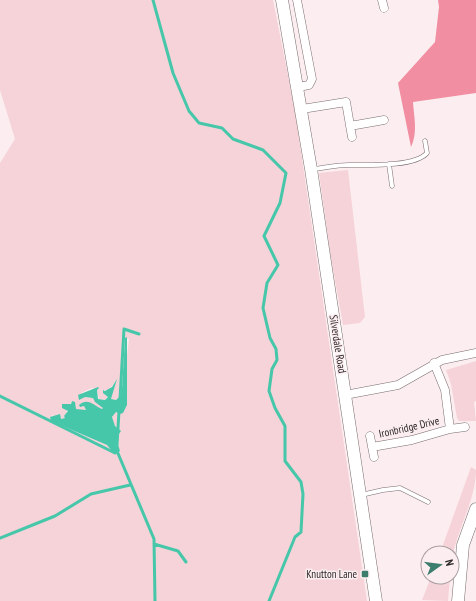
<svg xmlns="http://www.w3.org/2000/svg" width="476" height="601" font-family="'PT Sans Narrow',sans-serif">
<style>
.green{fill:#f5d3d8;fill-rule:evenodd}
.forest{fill:#f18ea1}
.water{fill:#46c7aa}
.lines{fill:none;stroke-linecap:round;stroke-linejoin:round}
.stream{stroke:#46c7aa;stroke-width:3}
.service-casing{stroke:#786c6d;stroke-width:5}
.minor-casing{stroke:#786c6d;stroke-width:9}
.secondary-casing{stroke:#786c6d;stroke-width:13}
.service{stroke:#fff;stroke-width:4}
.minor{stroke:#fff;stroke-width:8}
.secondary{stroke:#fff;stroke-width:12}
.poi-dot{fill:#3c7d6d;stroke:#fceef0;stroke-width:1.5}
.labels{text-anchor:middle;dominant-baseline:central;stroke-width:3;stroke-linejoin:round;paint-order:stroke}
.street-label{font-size:11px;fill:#2b2627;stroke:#fceef0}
.poi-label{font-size:11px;fill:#2b2627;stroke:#fceef0;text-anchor:end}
</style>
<rect width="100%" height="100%" fill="#fceef0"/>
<path class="green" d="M0,0h273l22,111 72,490h-367v-438l15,-24 -15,-49zM125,338l4,1 -9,75 -4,-2 -4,5v5l6,7v7l-3,3 5,12 -4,2 -4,-2 -5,-6 -56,-24 1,-6 9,4 4,-1 2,-5 -1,-4 6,-8 4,8 10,2 -2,-5 18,3 2,-1 -11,-10 -8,-1 -4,-4 11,-5 5,2 2,9 6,1 3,-3 -5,-7h5l8,-9 -5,18 5,1 5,-5z
M348,170l17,147 -5,6 -17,2 -12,-67 -12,-85z
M476,361v40l-2,1 2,19h-17l-2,-3 -6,-34 -5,-14z
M471,467l5,3c0,30 -19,59 -24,89v-6h-12z
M431,577h19l-2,24 -26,-1z"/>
<path class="forest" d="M438,0h38v93l-63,9c1,16 5,30 -2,45l-13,-64 37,-41 4,-35z"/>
<path class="water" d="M127,337v68l-4,8 -3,1 -4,-2 -4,5 3,9 6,5 -5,7 4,13 -3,2 -5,-2 -5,-6 -56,-24 -1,-4 10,-3 1,5 4,-1 -1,-2 4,-5 -6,-3v-4h9l1,-3 3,1 1,7 10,1 -2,-4 -4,1 -1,-2c9,-8 15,1 23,4l1,-1 -8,-6 -2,-4 -8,-1 -6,3 -1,-5 20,-8 1,1 -2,2 1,9 7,1 3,-3 -5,-4v-3l2,1 7,-4 5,-8 -6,20 5,1 5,-5 1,-6 3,-51z"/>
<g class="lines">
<path class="stream" d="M153,0l20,73 16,38 10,12 23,5 11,11 30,11 23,23 -6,30 -16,33 14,29 -11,18 -4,25 7,30 6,11 1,11 -5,9 -3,22 6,17 10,18v35l16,21 2,12 -2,38 -6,5 -26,64
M0,396l115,57
M120,399l4,-70 15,5
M117,445l2,-34
M117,451l37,88 1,62
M0,538l55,-22 36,-22 39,-9
M154,544l24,7 8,11"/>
<defs>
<path id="service" d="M389,164l3,22
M312,169c12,-1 24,-4 37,-4 18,0 66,2 78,-12l-2,-12
M361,495l22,-5 17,-2 28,14"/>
<path id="minor" d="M297,0l15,79 -3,6 -11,2
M382,0l2,8
M302,109l44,-7 6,35
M350,126l34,-6
M434,363l11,27 5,39
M345,395l53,-10 44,-25 34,-7
M370,436l4,21
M372,447l40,-7 38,-11 15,-2"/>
<path id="secondary" d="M282,0l29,169 65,432
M458,601l5,-56 13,-36"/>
</defs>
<use href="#service" class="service-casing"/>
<use href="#minor" class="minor-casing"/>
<use href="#secondary" class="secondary-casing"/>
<use href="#service" class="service"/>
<use href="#minor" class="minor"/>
<use href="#secondary" class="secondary"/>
</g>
<rect class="poi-dot" x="361" y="570" width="8" height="8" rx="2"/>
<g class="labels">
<g class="street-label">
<text transform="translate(338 344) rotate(81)">Silverdale Road</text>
<text transform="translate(409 427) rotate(-13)">Ironbridge Drive</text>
</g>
<g class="poi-label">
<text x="357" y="574">Knutton Lane</text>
</g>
</g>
<g transform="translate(440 565) rotate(76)"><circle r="19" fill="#fceef0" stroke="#a89ea0"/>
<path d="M0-3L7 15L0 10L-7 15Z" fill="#3c7d6d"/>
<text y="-6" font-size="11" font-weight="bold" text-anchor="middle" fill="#2b2627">N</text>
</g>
</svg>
